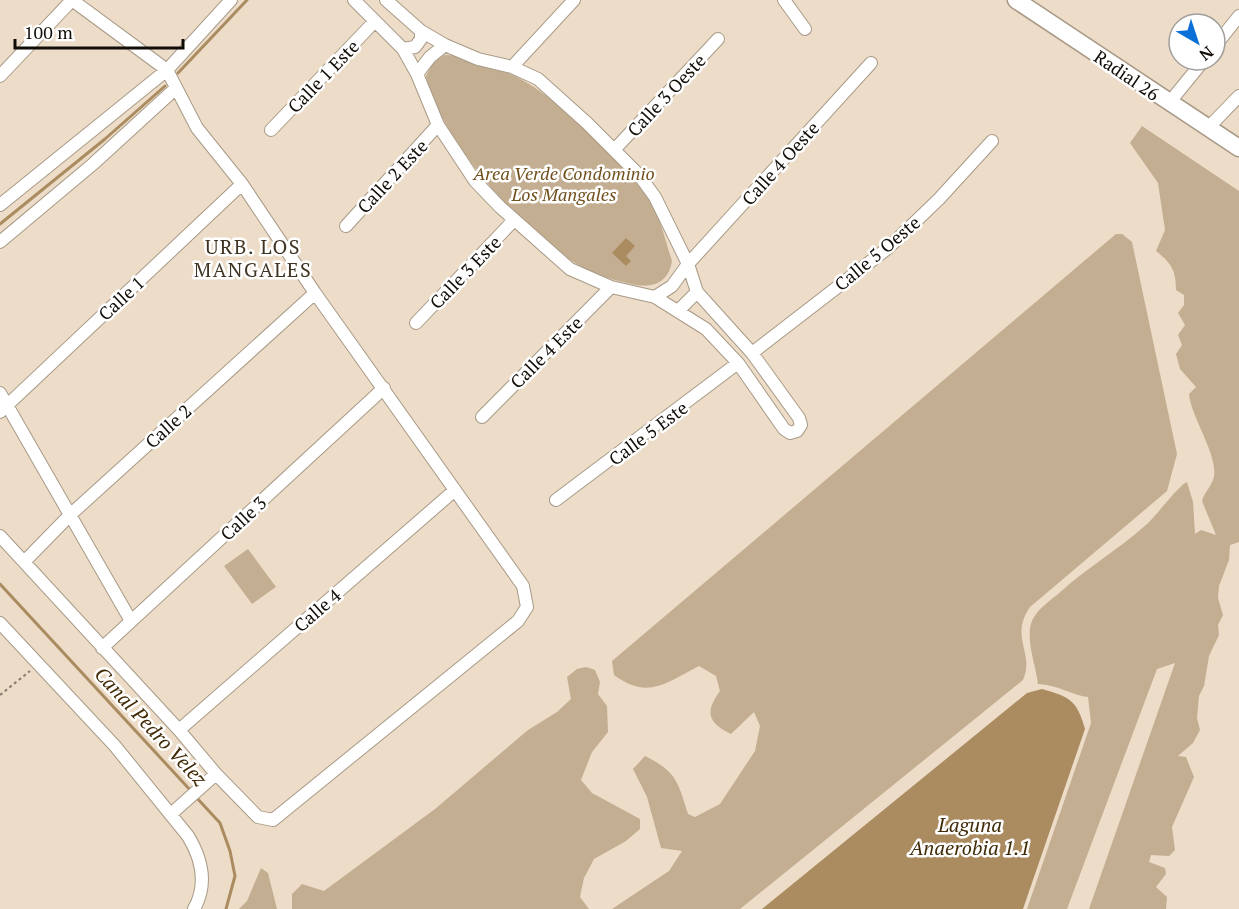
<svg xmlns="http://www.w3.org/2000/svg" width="1239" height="909" font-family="'PT Serif',serif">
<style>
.green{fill:#c3ae92}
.water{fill:#ab8c61}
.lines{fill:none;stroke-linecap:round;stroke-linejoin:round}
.stream{stroke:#ab8c61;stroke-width:3}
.minor-casing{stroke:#a89a86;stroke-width:14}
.major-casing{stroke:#a89a86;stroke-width:19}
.path{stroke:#887d70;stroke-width:2;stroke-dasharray:3 3;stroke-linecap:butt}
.minor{stroke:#fff;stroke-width:12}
.major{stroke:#fff;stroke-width:16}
.labels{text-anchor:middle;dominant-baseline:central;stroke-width:5;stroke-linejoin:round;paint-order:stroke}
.street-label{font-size:18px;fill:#110c06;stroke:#fff}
.park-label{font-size:18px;font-style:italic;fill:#70501d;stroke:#fff}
.neighbourhood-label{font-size:20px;letter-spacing:1.5px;fill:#3f3322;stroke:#fff}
.water-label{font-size:20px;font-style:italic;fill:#412b06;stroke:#fff}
</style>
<rect width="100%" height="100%" fill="#ecdcc8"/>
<path class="green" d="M444,55c15,-1 29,8 43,13 8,3 18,3 26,7 43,21 109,82 135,122 12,18 17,43 24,64 -3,20 -17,27 -36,24 -15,-3 -30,-7 -44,-13 -60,-26 -152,-132 -166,-196l6,-12z
M1142,126l97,65v351l-9,3 -1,15 -10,26 -1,12 5,17 -5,10 1,10 -10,21 -5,30 -5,10 -2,22 3,12 -7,13 -15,13 8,1 8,20 -22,50 3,23 -6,6 -18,-1 -2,7 16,6 1,6 -10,13 11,10 -1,12h-77l86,-246 -18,6 -90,240h-40l64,-186 -3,-26c-17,-2 -29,-12 -50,-13 -2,-19 -15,-50 -4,-67 5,-8 15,-16 23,-22 28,-26 61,-45 90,-71 10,-9 32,-39 40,-42l6,20 2,32 6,-4 15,5 -14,-34c2,-8 8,-13 11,-21 8,-21 -22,-62 -24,-86l7,-7 -16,-18 -4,-15 6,-9 -4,-10 7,-10 -7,-12 6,-8v-10l-8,-5c0,-20 -5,-27 -20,-39l9,-21 -7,-47 -28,-40z
M1116,234h6l10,8 45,212 -10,37 -137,116c-21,30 5,46 -7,73l-283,229h-128l57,-38 13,-20 -21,-3 -14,-51 -14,-28 12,-13c32,16 33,26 43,58l7,3 25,-13 35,-53 5,-25 -6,-14 -23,22c-24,-12 -26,-22 -11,-43l-4,-15 -17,-10c-33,17 -51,34 -85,9l-2,-14z
M248,549l28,38 -24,17 -28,-38z
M586,667l9,3 5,12 -2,12 9,12 1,26 -16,20 -11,28 11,13 48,26v10l-14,12 -32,18 -10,19 -4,19 9,12h-297v-15l10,-10 22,7 111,-82 93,-79 29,-18 14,-13 -4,-22 10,-8z
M261,868l7,5 9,36h-38l8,-8z"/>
<path class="water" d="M626,238l9,8 -9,10 5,5 -5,5 -14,-13z
M1042,689c28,8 35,11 43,40l-62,180h-261l265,-216z"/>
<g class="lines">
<path class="stream" d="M178,73l69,-73
M0,224l105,-85 60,-53
M0,584l192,208
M196,797l24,26 10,28 5,25 -9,33"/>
<defs>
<path id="minor" d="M354,0l49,49 14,25 21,51 37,56 25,26 70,62 41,18 44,10 51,32 32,34 46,66 6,4 7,-2 4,-6 -2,-7 -47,-65 -55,-61 -9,-28 -33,-67 -16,-22 -52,-52 -49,-44 -26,-12 -34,-8 -33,-14 -24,-14 -35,-31
M784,0l21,29
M1215,46l24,-30
M403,49l12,-2 6,-8v-8
M512,67l62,-67
M417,74l13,-17 15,-12
M0,76l72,-76
M1169,103l35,-43
M1208,128l31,-32
M271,130l104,-109
M614,150l104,-111
M0,205l167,-135 64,-70
M346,226l92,-101
M0,242l93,-78 83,-76
M655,297l17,-11 16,-22 183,-201
M679,310l18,-18
M416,323l98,-103
M752,353l136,-105 51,-49 53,-58
M0,393l131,228
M0,412l242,-228
M482,417l129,-130
M556,500l182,-137
M0,536l179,194 37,44 42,43 15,3 245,-199 9,-14 -4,-21 -208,-293 -73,-109 -45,-56 -30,-58 -95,-70
M24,562l46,-47 245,-222
M0,623l115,123 73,90c14,23 20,48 6,73
M102,648l282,-260
M179,730l276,-240
M171,814l45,-40"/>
<path id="major" d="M1016,0l223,148"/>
</defs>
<use href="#minor" class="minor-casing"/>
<use href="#major" class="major-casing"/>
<path class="path" d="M0,695l30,-24"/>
<use href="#minor" class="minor"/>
<use href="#major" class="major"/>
</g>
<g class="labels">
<g class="street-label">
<text transform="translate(1127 75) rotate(34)">Radial 26</text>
<text transform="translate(323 76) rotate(-46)">Calle 1 Este</text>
<text transform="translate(666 95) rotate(-47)">Calle 3 Oeste</text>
<text transform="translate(780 163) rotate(-48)">Calle 4 Oeste</text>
<text transform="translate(392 176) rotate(-47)">Calle 2 Este</text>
<text transform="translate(877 253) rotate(-40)">Calle 5 Oeste</text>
<text transform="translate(465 272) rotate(-46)">Calle 3 Este</text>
<text transform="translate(121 298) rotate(-43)">Calle 1</text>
<text transform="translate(546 352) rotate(-45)">Calle 4 Este</text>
<text transform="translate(168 426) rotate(-42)">Calle 2</text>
<text transform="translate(648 433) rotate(-37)">Calle 5 Este</text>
<text transform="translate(243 518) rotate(-43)">Calle 3</text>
<text transform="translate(317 610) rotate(-41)">Calle 4</text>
</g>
<g class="park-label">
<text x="564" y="173">Area Verde Condominio<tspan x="564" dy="21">Los Mangales</tspan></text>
</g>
<g class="neighbourhood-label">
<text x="253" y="246">URB. LOS<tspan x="253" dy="23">MANGALES</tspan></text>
</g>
<g class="water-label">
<text transform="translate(151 726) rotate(47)">Canal Pedro Velez</text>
<text x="970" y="824">Laguna<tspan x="970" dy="23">Anaerobia 1.1</tspan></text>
</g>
</g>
<g transform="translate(1197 42) rotate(141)"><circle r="28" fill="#ffffff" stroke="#a09e9b" stroke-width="1.5"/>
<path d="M0-4.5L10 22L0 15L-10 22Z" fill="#0a70d8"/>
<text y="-9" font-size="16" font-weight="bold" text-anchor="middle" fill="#110c06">N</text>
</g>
<path d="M15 39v9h168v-9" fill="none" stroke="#110c06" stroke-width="3"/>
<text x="24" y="39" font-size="18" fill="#110c06" stroke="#ffffff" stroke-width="4.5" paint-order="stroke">100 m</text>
</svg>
